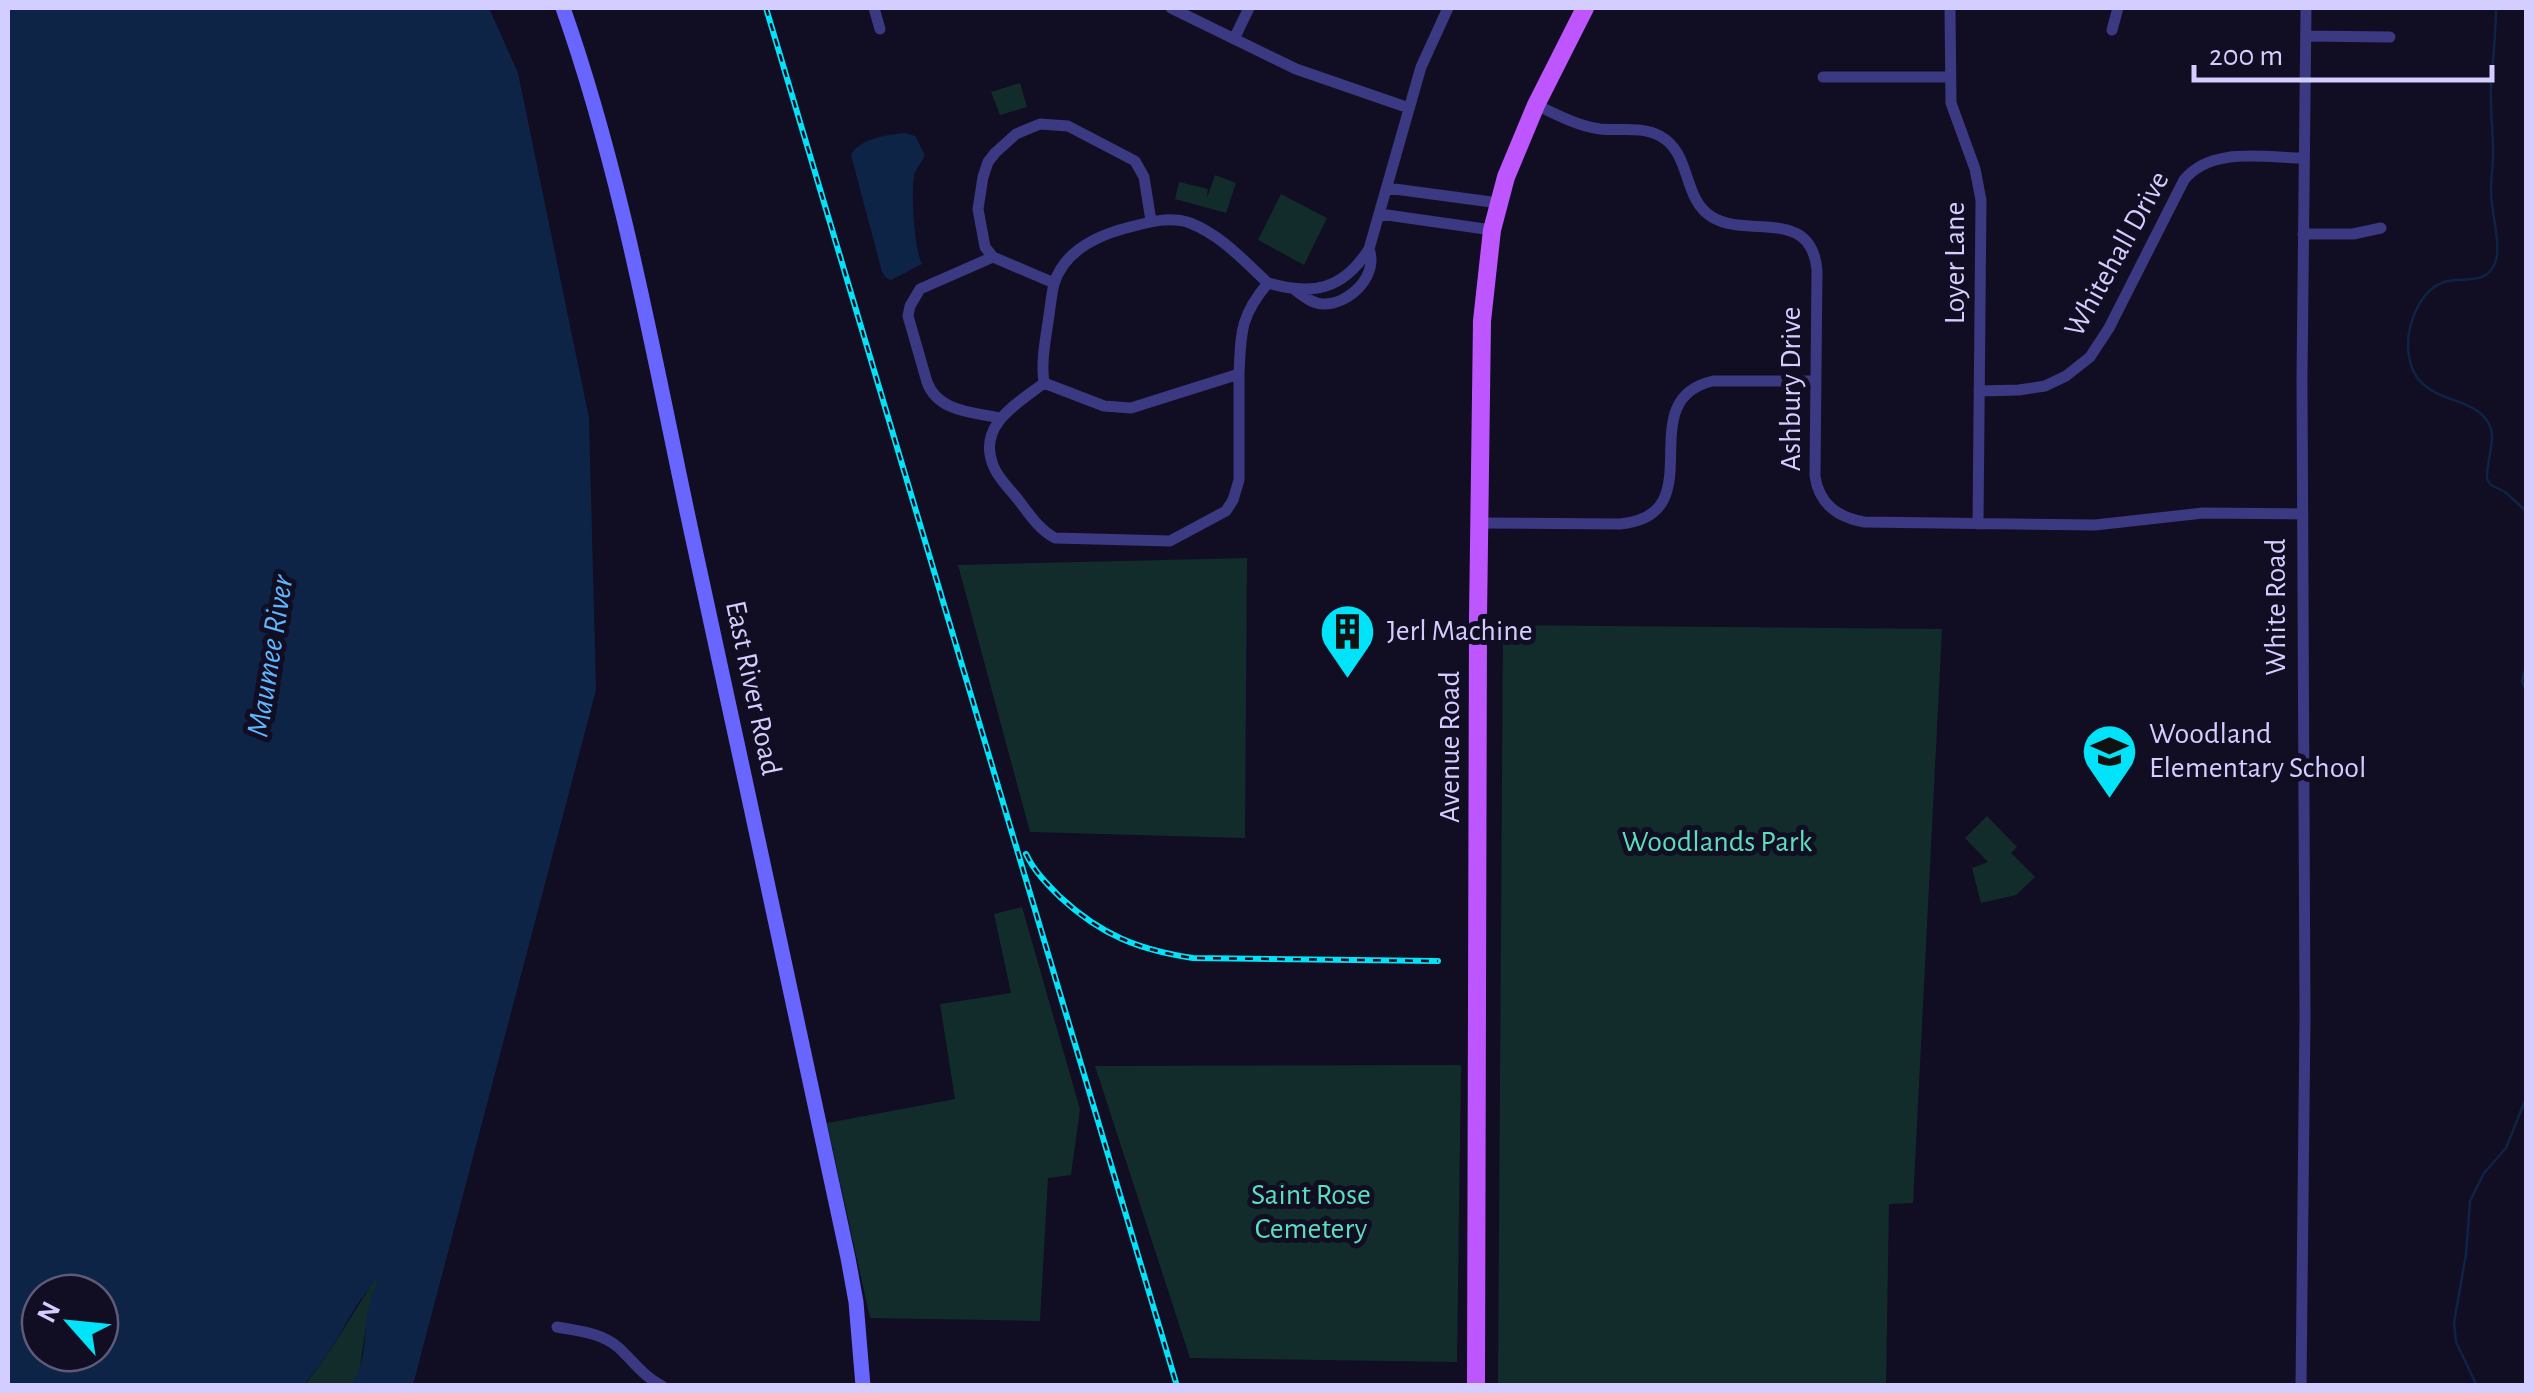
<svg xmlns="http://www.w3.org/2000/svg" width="2534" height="1393" font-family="'Alegreya Sans',sans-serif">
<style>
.green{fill:#112c2a}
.water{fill:#0d2447;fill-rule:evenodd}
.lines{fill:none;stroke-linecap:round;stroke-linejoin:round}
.stream{stroke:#0d2447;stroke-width:2.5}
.street{stroke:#3a3981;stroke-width:11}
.secondary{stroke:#6866fe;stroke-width:15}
.primary{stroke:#bd56fe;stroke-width:18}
.rail-casing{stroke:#01e3f8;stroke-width:6}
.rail{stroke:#110d22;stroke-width:2.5;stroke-dasharray:8;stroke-linecap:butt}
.labels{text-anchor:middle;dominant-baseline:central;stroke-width:10;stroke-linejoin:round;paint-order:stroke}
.street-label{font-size:30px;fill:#d3ceff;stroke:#110d22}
.poi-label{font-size:30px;fill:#d3ceff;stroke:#110d22;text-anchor:start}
.park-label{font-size:30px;fill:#5bdebc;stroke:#110d22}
.water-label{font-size:32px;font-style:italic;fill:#5db6fe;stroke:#110d22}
</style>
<rect width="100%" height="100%" fill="#110d22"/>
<path class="green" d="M1020,83l7,24 -27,8 -9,-23z
M1215,175l21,8 -10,30 -51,-14 4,-17 29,7 -1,9z
M1281,194l46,24 -23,47 -46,-25z
M1247,558l-2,280 -215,-6 -72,-267z
M1503,625l439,4 -29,574 -24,1 -3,181h-388z
M1987,816l30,31 -6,6 24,24 -19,18 -35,8 -9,-35 16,-6 -23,-24z
M1022,907l58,202 -9,66 -23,3 -8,143 -170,-3 -43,-195 128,-24 -15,-95 71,-11 -17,-79z
M1461,1065l-4,297 -267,-4 -95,-292z
M375,1279l2,1v4l-9,28 -9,63 -8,10 -47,1 23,-31z"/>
<path class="water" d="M8,8h481l29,65 71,345 7,272 -183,695h-62c15,-20 13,-46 16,-70 2,-11 6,-21 10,-31l-1,-5 -19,26 -30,50 -23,30h-296zM40,1293h60v60h-60z
M905,133l10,3 10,19c-3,7 -9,13 -11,21 -3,19 0,71 8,88l-31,16 -5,-2 -4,-6 -31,-117c9,-17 36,-20 54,-22z"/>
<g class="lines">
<path class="stream" d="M2496,8c0,25 -3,51 -5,76 -1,24 2,46 2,69 0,13 -2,26 -2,39 0,18 10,53 5,68 -8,27 -32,16 -52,22 -24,8 -36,41 -36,63 1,65 66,44 82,81 6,14 -4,37 -3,53l4,6 14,7 21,19
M2526,664l-4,17 4,11
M2477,1386l-21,-44 -2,-19 12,-69 4,-53 14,-28 22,-25 20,-50"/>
<path class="street" d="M874,8l6,21
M1171,8l125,61 113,39
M1950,8l1,95 24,66 6,31 -3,324
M2112,30l6,-22
M2306,36l84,1
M1234,39l15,-31
M1823,77h127
M1536,105c20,9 41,21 64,24 20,2 42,-3 60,7 32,17 22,63 52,81 35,22 99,-11 105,53l-2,206c4,28 22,41 49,46l231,3 108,-12 98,1
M1387,188l112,15
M1380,214l112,16
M2303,234h50l28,-6
M993,257l-73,32 -10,17 -2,10 19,66c11,30 45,30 72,36
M1054,283l-61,-26 -8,-10 -7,-38 5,-32 5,-15 7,-9 21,-19 24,-10 28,2 67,35 9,16 7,44
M1268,283c-24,-22 -47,-48 -78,-60 -20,-7 -41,-1 -60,4 -32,8 -66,23 -76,57 -3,12 -4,26 -6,38 -3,21 -7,40 -4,61l60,23 27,2 108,-34c2,-42 1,-58 29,-91 44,13 75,7 101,-34l52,-182 27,-59
M1295,290c9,7 18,14 29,14 26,0 55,-29 45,-55
M1044,383c-26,20 -67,42 -51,82 4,12 15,22 23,32 12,15 22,32 39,41l115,3 56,-30 7,-11 6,-20v-106
M1979,391l40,-1 26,-4 21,-10 24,-19 19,-29 75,-148c27,-34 81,-22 120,-22
M1480,523l140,1c96,-9 8,-124 93,-143h103
M557,1327c22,4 45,6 62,21 15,14 25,29 43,38
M2301,1386l4,-368 -3,-639 4,-371"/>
<path class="secondary" d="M563,8c60,170 91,351 129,527 52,241 105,482 156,723l8,44 7,84"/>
<path class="primary" d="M1476,1386l2,-768 4,-297 10,-91 14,-53 30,-72 49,-97"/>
<defs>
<path id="rail" d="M766,8l411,1378
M1026,854c8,17 21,30 34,43 41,38 79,53 133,61l245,3"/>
</defs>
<use href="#rail" class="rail-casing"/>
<use href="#rail" class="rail"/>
</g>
<defs>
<symbol id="building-pin" viewBox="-11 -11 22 30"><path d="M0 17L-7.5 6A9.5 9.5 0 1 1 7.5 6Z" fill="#01e3f8" stroke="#110d22"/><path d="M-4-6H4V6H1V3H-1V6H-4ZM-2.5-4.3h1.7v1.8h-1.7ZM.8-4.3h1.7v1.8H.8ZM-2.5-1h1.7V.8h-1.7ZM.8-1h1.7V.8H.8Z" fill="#111"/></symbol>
<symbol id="school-pin" viewBox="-11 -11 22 30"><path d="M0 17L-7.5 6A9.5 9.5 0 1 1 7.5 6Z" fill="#01e3f8" stroke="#110d22"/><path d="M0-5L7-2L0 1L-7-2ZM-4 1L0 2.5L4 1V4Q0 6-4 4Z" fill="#111"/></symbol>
</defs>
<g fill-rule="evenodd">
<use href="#building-pin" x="1316" y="600" width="63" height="86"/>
<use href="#school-pin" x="2078" y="720" width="63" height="86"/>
</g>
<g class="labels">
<g class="street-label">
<text transform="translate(2117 254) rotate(-61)">Whitehall Drive</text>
<text transform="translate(1955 263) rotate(-90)">Loyer Lane</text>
<text transform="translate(1791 389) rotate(-90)">Ashbury Drive</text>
<text transform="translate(2276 607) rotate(-90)">White Road</text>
<text transform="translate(753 688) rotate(78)">East River Road</text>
<text transform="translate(1450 747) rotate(-90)">Avenue Road</text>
</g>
<g class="poi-label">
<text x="1387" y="631">Jerl Machine</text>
<text x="2149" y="734">Woodland<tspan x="2149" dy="34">Elementary School</tspan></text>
</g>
<g class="park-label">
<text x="1717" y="842">Woodlands Park</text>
<text x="1311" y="1195">Saint Rose<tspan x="1311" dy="34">Cemetery</tspan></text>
</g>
<g class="water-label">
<text transform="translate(270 656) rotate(-81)">Maumee River</text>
</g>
</g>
<rect width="2534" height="1393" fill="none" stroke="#d3ceff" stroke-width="20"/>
<g transform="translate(70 1323) rotate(297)"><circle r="48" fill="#110d22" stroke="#5f5a7a" stroke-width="2.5"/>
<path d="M0-8L18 38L0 25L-18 38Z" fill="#01e3f8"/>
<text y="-15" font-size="28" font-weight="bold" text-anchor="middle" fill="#d3ceff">N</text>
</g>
<path d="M2194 65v15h298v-15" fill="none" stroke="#d3ceff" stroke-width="5"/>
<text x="2209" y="65" font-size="30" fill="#d3ceff" stroke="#110d22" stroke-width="8" paint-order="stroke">200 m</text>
</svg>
